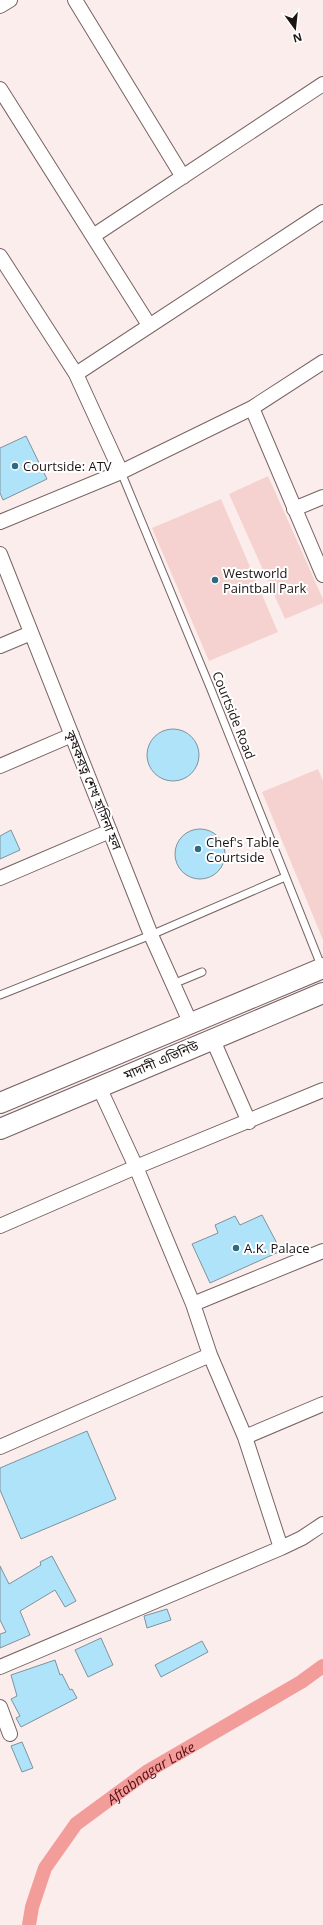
<svg xmlns="http://www.w3.org/2000/svg" width="323" height="1925" font-family="'Open Sans','Noto Sans Bengali',sans-serif">
<style>
.green{fill:#f5d2d0}
.lines{fill:none;stroke-linecap:round;stroke-linejoin:round}
.canal{stroke:#f39d9b;stroke-width:14}
.building{fill:#afe3fa;stroke:#7e939c}
.lane-casing{stroke:#786363;stroke-width:9}
.street-casing{stroke:#786363;stroke-width:16}
.secondary-casing{stroke:#786363;stroke-width:22}
.lane{stroke:#fff;stroke-width:7}
.street{stroke:#fff;stroke-width:14}
.secondary{stroke:#fff;stroke-width:20}
.poi-dot{fill:#2e6b82;stroke:#fff;stroke-width:1.5}
.labels{text-anchor:middle;dominant-baseline:central;stroke-width:4;stroke-linejoin:round;paint-order:stroke}
.poi-label{font-size:13px;fill:#1c1413;stroke:#fff;text-anchor:start}
.street-label{font-size:13px;fill:#1c1413;stroke:#fff}
.water-label{font-size:14px;font-style:italic;fill:#580d15;stroke:#fff}
</style>
<rect width="100%" height="100%" fill="#fceded"/>
<path class="green" d="M268,476l55,123v4l-38,16 -56,-125z
M221,499l57,133 -69,29 -57,-133z
M318,769l5,12v159l-61,-148z"/>
<g class="lines">
<path class="canal" id="s1" d="M29,1925l3,-18 13,-39 31,-44 72,-53 153,-89 22,-16"/>
</g>
<path class="building" d="M26,436l21,43 -44,21 -3,-7v-45z
M147 755a26 26 0 1 1 52 0a26 26 0 1 1-52 0Z
M175 854a25 25 0 1 1 50 0a25 25 0 1 1-50 0Z
M11,830l9,20 -20,9v-23z
M262,1215l19,36 -71,32 -18,-39 26,-11 -3,-8 20,-9 5,9z
M87,1431l29,68 -95,40 -21,-49v-22z
M52,1556l24,45 -11,6 -10,-17 -35,21 10,24 -30,13v-14l6,-2 -6,-12v-54l9,18 32,-19 -1,-3z
M167,1609l4,11 -24,8 -3,-12z
M101,1638l12,27 -25,12 -13,-27z
M202,1641l6,11 -47,25 -6,-12z
M55,1660l5,15 2,-1 8,16 2,-1 5,9 -56,29 -5,-9 4,-2 -9,-17 6,-3 -6,-21z
M22,1742l11,26 -11,4 -11,-26z"/>
<g class="lines">
<defs>
<path id="lane" d="M121,472l89,215 112,281
M173,984l29,-12
M0,995l151,-60 134,-58"/>
<path id="street" d="M75,0l108,177
M0,6l10,-6
M0,89l149,236
M93,236l230,-152
M0,256l76,118 45,98
M323,362l-71,46 71,167
M76,374l247,-162
M294,509l29,-12
M0,522l121,-50 131,-64
M0,554l151,381 40,89
M0,646l31,-13
M0,766l72,-31
M0,878l110,-47
M212,1038l37,84
M99,1087l37,80 57,137 17,51 35,82 36,111
M0,1226l136,-59 187,-77
M193,1304l130,-53
M245,1437l78,-33
M0,1447l210,-92
M0,1667l281,-119 21,-10 21,-14
M0,1707l10,27"/>
<path id="secondary" d="M0,1103l323,-135
M0,1129l323,-136"/>
</defs>
<use href="#lane" class="lane-casing"/>
<use href="#street" class="street-casing"/>
<use href="#secondary" class="secondary-casing"/>
<use href="#lane" class="lane"/>
<use href="#street" class="street"/>
<use href="#secondary" class="secondary"/>
</g>
<g class="poi-dot">
<circle cx="15" cy="466" r="4"/>
<circle cx="215" cy="580" r="4"/>
<circle cx="198" cy="849" r="4"/>
<circle cx="236" cy="1248" r="4"/>
</g>
<g class="labels">
<g class="poi-label">
<text x="23" y="466">Courtside: ATV</text>
<text x="223" y="573">Westworld<tspan x="223" dy="15">Paintball Park</tspan></text>
<text x="206" y="842">Chef's Table<tspan x="206" dy="15">Courtside</tspan></text>
<text x="244" y="1248">A.K. Palace</text>
</g>
<g class="street-label">
<text transform="translate(234 715) rotate(68)">Courtside Road</text>
<text transform="translate(94 790) rotate(68)">কৃষকরত্ন শেখ হাসিনা হল</text>
<text transform="translate(161 1060) rotate(-23)">মাদানী এভিনিউ</text>
</g>
<g class="water-label">
<text stroke="none"><textPath href="#s1" startOffset="204">Aftabnagar Lake</textPath></text>
</g>
</g>
<g transform="translate(295 28) rotate(165)" stroke="#ffffff" stroke-width="3" paint-order="stroke">
<path d="M0-3L7 15L0 10L-7 15Z" fill="#1c1413"/>
<text y="-6" font-size="11" font-weight="bold" text-anchor="middle" fill="#1c1413">N</text>
</g>
</svg>
